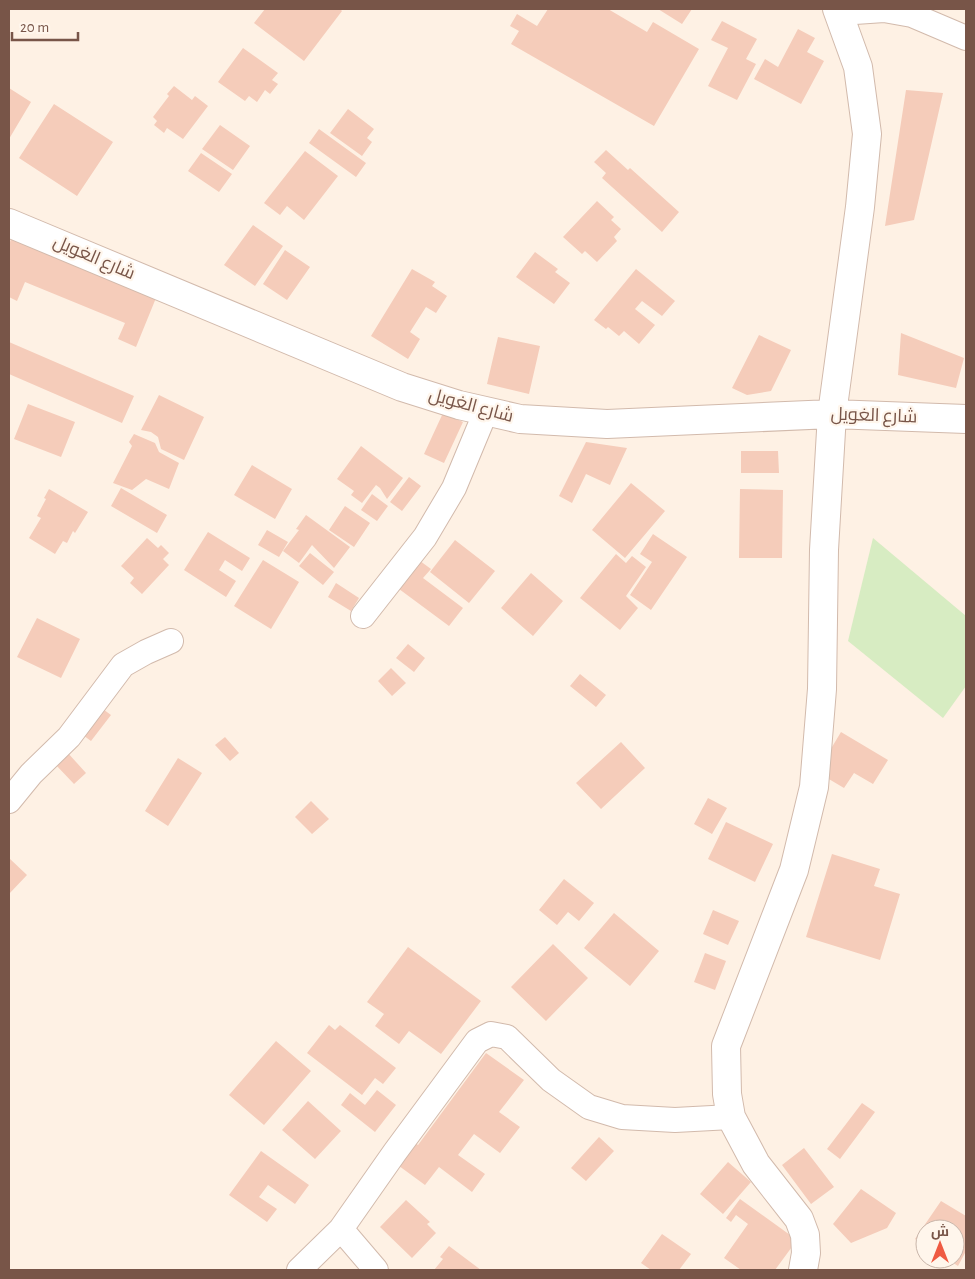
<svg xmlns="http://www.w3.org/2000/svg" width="975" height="1279" font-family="'Alegreya Sans',Cairo,sans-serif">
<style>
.green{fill:#d7ecc2}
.building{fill:#f5ccba}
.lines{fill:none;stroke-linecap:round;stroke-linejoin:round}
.minor-casing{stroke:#d2baac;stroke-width:26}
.tertiary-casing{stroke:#d2baac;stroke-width:30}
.minor{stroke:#fff;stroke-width:24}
.tertiary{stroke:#fff;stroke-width:28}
.labels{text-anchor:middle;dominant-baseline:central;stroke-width:4.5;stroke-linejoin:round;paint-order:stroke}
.street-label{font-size:18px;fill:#785548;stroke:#fff6ec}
</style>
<rect width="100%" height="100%" fill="#fef1e4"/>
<path class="green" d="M873,538l93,78v70l-23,32 -95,-77z"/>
<path class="building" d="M265,9h75l2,2 -38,50 -50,-38z
M548,9h60l39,23 6,-10 46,27 -45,77 -143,-82 8,-13 -9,-5 7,-12 20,12z
M658,9h34l-10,15z
M722,21l35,18 -11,20 10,5 -19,36 -29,-14 20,-38 -17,-8z
M798,29l17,9 -8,14 17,9 -23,43 -47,-25 11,-20 13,8z
M243,48l35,25 -6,7 6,4 -8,10 -5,-4 -8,12 -8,-6 -4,5 -27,-19z
M174,86l18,14 3,-4 13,10 -25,33 -16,-11 -3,5 -10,-8 3,-4 -4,-4 16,-21 -2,-2z
M9,88l22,14 -22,37z
M906,90l37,3 -29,127 -29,6z
M54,104l59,38 -36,54 -58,-38z
M348,109l26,20 -7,9 5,4 -10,14 -32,-23z
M220,125l30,21 -17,24 -31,-21z
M319,129l47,34 -10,14 -47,-34z
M606,150l22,20 2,-2 49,44 -17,20 -60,-54 4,-5 -12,-11z
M305,151l33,25 -34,44 -17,-14 -7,9 -16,-12z
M201,153l31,21 -13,18 -31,-21z
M597,201l17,16 -3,3 10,9 -7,8 3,4 -20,21 -12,-11 -3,3 -19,-17z
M253,225l30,21 -28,40 -31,-21z
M11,239l145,59 -20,49 -18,-8 7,-16 -100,-41 -8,19 -8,-4v-52z
M285,250l25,17 -23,33 -24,-16z
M535,252l23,17 -3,3 15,11 -16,21 -38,-27z
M412,269l23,13 -3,4 15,10 -11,17 -10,-6 -16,25 10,7 -12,20 -37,-23z
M636,269l39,32 -13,15 -20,-15 -7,8 20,16 -16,19 -15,-13 -5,5 -11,-9 -2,2 -12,-9z
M901,333l63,25 -8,30 -58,-13z
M759,335l32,15 -20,41 -24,4 -15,-7z
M498,337l42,9 -11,48 -42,-10z
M9,342l125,54 -12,27 -113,-49z
M159,395l45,22 -20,43 -23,-11 -3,-12 -7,-5 -10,-2z
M28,404l47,18 -14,35 -47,-18z
M443,413l20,9 -19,41 -20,-9z
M134,434l21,9 4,9 20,11 -10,26 -23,-10 -14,11 -19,-7 19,-37 -3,-4z
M586,442l41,6 -17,37 -24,-11 -14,29 -13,-7z
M361,446l42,32 -16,21 -7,-11 -4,-3 -14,18 -11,-8 3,-4 -17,-12z
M741,451h37l1,22h-38z
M252,465l40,24 -17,30 -41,-24z
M409,477l12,9 -19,25 -12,-9z
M631,483l34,28 -40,47 -33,-28z
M121,488l46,27 -10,18 -46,-27z
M49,489l39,23 -13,21 -2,-2 -6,12 -4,-2 -8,13 -26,-16 12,-20 -4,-2 9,-17 -2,-1z
M740,489l43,1 -1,68h-43z
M372,494l16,12 -11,15 -16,-11z
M345,506l25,17 -16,24 -25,-17z
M306,515l44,32 -16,21 -22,-23 -13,18 -16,-12 16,-21 -3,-1z
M267,530l21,12 -9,15 -21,-12z
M208,532l42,26 -8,13 -17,-11 -6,10 17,11 -10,16 -42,-27z
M653,534l34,23 -36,53 -21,-15 22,-33 -12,-8z
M147,538l11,10 3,-3 8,8 -6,6 6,6 -27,29 -12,-11 4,-5 -13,-12z
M455,540l40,31 -26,32 -39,-31z
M310,553l24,19 -11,13 -24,-19z
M616,554l10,9 6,-7 14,11 -20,29 12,12 -18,22 -40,-32z
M416,558l15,11 -8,9 40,30 -14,18 -54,-40z
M263,560l36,22 -28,47 -37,-23z
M531,573l32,28 -30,35 -32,-28z
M336,583l23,15 -8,13 -23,-14z
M37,618l43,21 -19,39 -44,-21z
M408,644l17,14 -11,14 -18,-14z
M391,668l15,15 -14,13 -14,-15z
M580,674l26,21 -10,12 -26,-21z
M96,704l15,11 -20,26 -15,-11z
M841,732l47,28 -15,24 -19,-11 -10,15 -27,-16z
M225,737l14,16 -9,8 -15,-16z
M621,742l24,26 -44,41 -25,-26z
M67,752l19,21 -12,11 -19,-20z
M178,758l24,15 -34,53 -23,-15z
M708,798l19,10 -15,26 -18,-10z
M311,801l18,18 -17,15 -17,-17z
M726,822l47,22 -18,38 -47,-23z
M832,854l48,15 -6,17 26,8 -20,66 -74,-23z
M9,858l18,17 -18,19z
M564,879l30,24 -15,18 -11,-9 -11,13 -18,-15z
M713,910l26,11 -11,24 -25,-11z
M614,913l45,38 -29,35 -46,-38z
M553,944l35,34 -42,43 -35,-34z
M408,947l73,54 -40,53 -32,-23 -10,13 -24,-18 9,-12 -17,-12z
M705,953l21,8 -11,29 -21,-8z
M329,1025l6,5 5,-5 56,43 -13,16 -8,-6 -13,17 -55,-42z
M276,1041l35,30 -47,54 -35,-30z
M486,1053l38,27 -25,32 21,15 -20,26 -26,-19 -16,21 27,19 -13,18 -33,-25 -14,18 -30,-22 16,-23 7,5z
M377,1090l19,15 -21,27 -34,-27 9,-12 15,12z
M308,1101l33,30 -26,28 -33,-29z
M862,1103l13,9 -35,47 -13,-10z
M599,1137l15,14 -28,30 -15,-13z
M804,1148l30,39 -23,17 -29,-39z
M261,1151l48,34 -14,19 -27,-19 -9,12 18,12 -10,13 -38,-27z
M728,1162l23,20 -28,32 -23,-20z
M861,1189l35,24 -9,15 -36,15 -18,-19z
M740,1199l57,41 -22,30h-34l-17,-12 24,-34 -12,-9 -5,7 -5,-4z
M406,1200l24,22 -3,2 9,9 -24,25 -32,-31z
M941,1201l25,15v35l-8,15 -11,-7h8v-30h-30v16l-10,-6z
M662,1234l29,20 -12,16h-28l-10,-7z
M449,1246l32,24h-47l9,-11 -3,-2z"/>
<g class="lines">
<defs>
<path id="minor" d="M840,13l44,-3 28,5 54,23
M363,616l62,-79 29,-49 32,-77
M9,801l22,-27 38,-37 54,-72 23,-13 25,-11
M341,1229l35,41
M299,1270l42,-41 54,-77 82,-111 14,-7 16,3 44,43 38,27 33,10 53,3 56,-3"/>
<path id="tertiary" d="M9,223l393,164 57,18 61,14 87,5 225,-10 134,5
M803,1270l3,-17 -1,-18 -6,-16 -43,-55 -25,-47 -4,-23 -1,-48 68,-176 20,-83 8,-98 2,-139 8,-136 28,-207 7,-73 -9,-67 -21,-58"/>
</defs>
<use href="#minor" class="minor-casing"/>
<use href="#tertiary" class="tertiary-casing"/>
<use href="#minor" class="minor"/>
<use href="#tertiary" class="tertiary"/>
</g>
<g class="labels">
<g class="street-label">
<text transform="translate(94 258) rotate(23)">شارع الغويل</text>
<text transform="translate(471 406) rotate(15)">شارع الغويل</text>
<text transform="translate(874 416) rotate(2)">شارع الغويل</text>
</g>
</g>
<rect width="975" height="1279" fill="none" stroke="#785548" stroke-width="20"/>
<g transform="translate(940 1244)"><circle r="24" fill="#fff6ec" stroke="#c9b6aa"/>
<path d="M0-4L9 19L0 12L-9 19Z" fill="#ef5a42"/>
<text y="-8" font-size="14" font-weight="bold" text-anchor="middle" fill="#785548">ش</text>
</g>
<path d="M12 32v8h66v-8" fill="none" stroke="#785548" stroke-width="2.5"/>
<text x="20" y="32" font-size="15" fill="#785548" stroke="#fff6ec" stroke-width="4" paint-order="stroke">20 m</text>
</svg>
